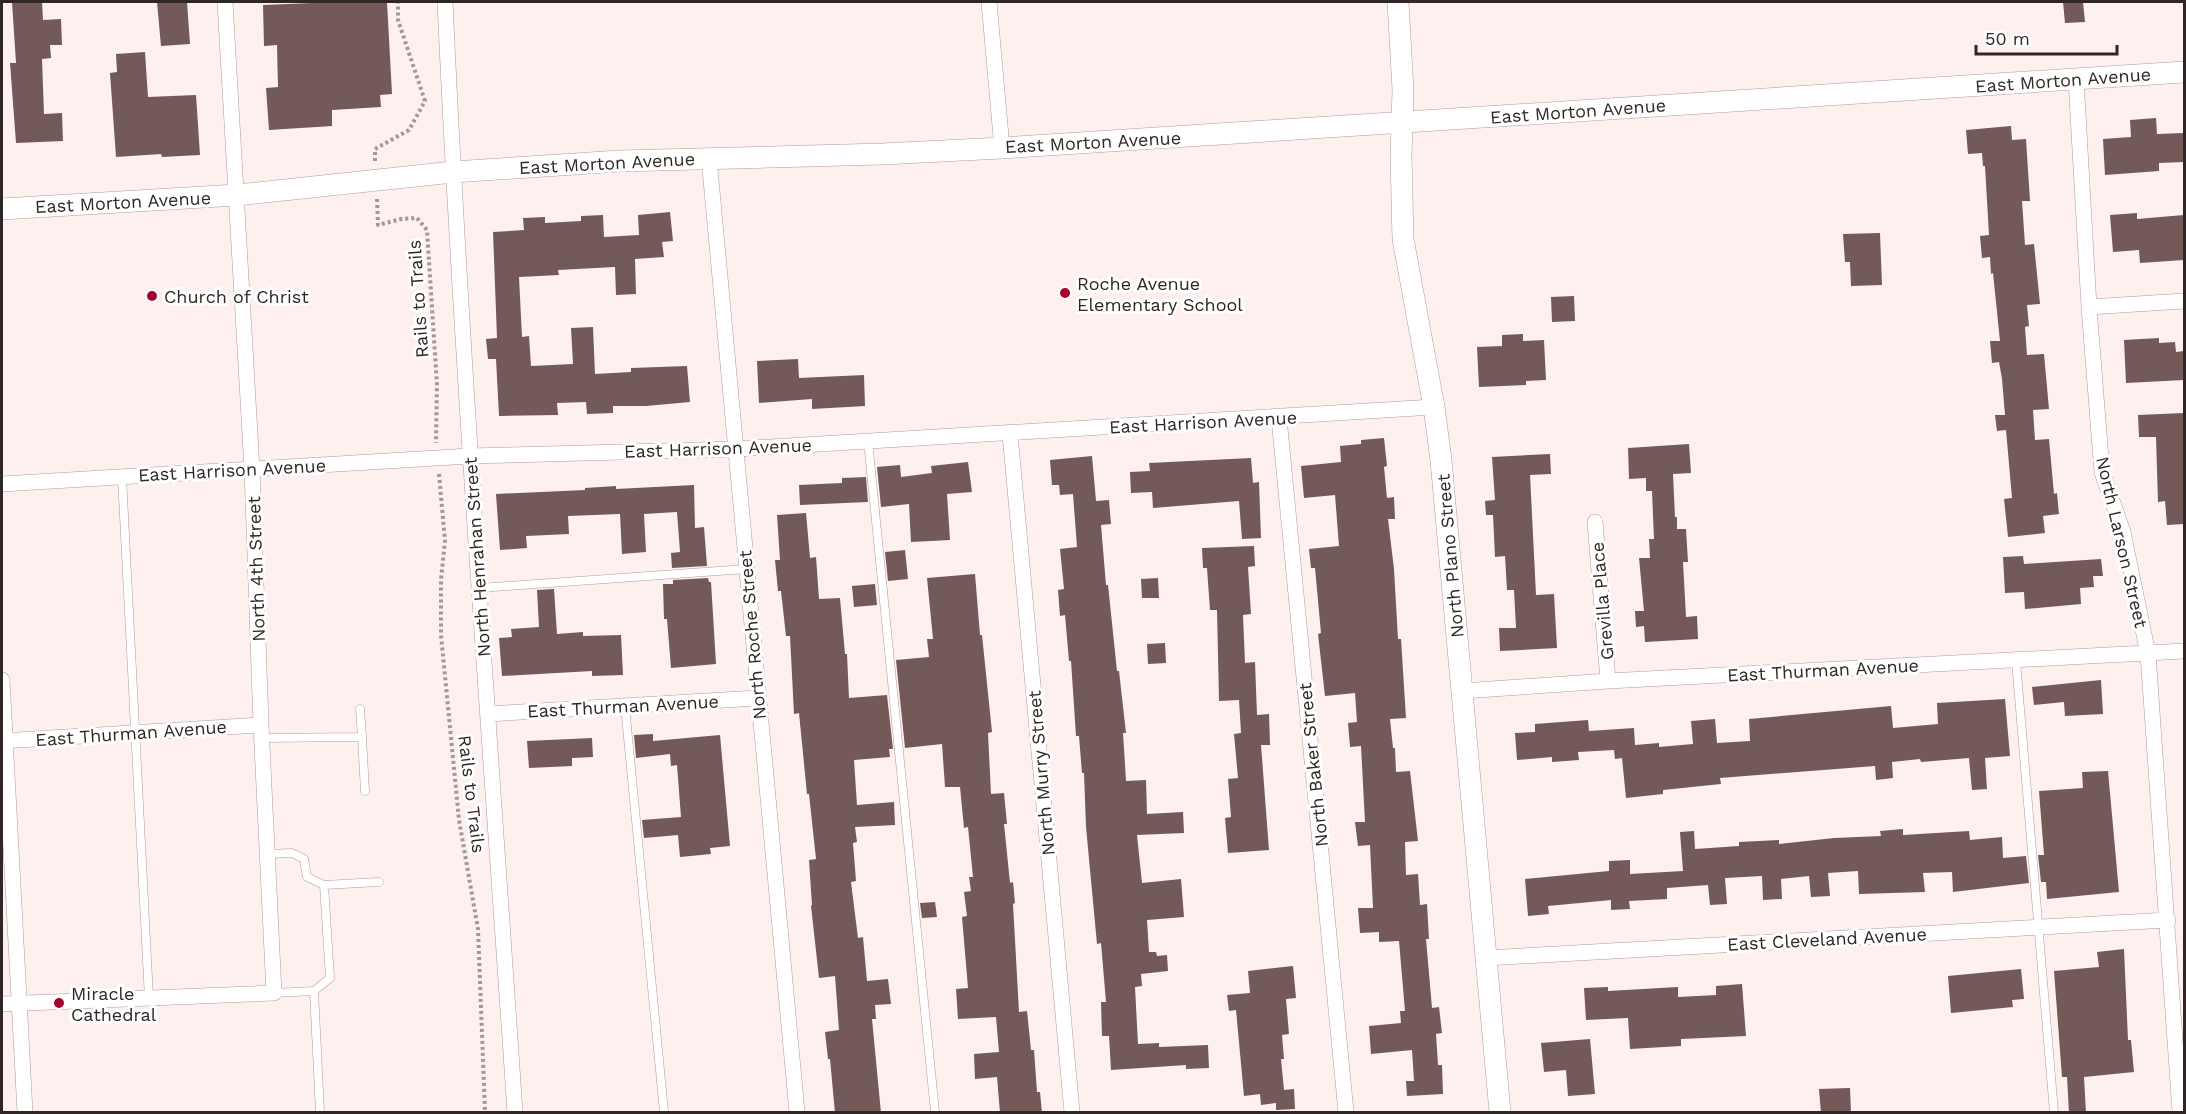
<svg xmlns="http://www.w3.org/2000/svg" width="2186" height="1114" font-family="'Work Sans',sans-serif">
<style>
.building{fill:#745959}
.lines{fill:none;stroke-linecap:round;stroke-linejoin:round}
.lane-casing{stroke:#b69898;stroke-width:9}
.street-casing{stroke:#b69898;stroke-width:16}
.secondary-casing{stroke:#b69898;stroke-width:22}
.path{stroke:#a49797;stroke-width:4;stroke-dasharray:3 3;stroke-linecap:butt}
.lane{stroke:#fff;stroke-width:8}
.street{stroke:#fff;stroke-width:15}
.secondary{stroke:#fff;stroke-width:21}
.poi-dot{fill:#a3062c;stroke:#fff;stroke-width:2}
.labels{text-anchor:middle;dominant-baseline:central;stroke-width:6;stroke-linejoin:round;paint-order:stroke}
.street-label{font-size:18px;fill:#312626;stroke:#fff}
.poi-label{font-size:18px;fill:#312626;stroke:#fff;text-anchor:start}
</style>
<rect width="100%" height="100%" fill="#fdf0ef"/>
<path class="building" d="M12,2h30l1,18 18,-1 1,26h-12l1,13 -9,1 2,55 18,-1 1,28 -47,2 -6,-80h6z
M157,2h30l3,42 -29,2z
M337,2h50l5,92 -12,1 1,12 -49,3v16l-63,4 -3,-42 12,-1 -1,-42 -13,1 -1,-41z
M2063,2h20l2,20 -20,1z
M145,52l3,45 48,-2 4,60 -38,2 -1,-3 -45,3 -6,-84 7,-1 -1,-18z
M2156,118l1,16 27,-1v29l-25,1v8l-54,4 -2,-36 28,-2 -1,-17z
M2011,126l1,14 14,-1 4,62h-8l3,44 9,-1 6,60 -13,1 2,21 -4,1 2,28 17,-1 5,55 -16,1 2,30 14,-1 5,55 3,-1 2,21 -16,2 2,17 -37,4 -4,-38 8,-1 -6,-68 -9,1 -2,-16h10l-3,-36 -3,-17 -7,1 -2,-22h10l-7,-68 -2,1 -1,-17 -8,1 -2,-22 9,-1 -4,-69h-2l-1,-13 -14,1 -2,-24z
M670,212l3,29 -11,1 2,15 -29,2 1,35 -20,1 -1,-28 -57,3 1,5 -40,2 3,60 7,-1 2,30 42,-2 -2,-36 22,-1 2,47 36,-2v-4l56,-2 3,36 -44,4h-33v7l-26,1 -1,-12 -29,1 1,12 -59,1 -3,-57h-8l-2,-20 11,-1 -4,-106 31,-2 -1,-12 22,-1v6l36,-2v-5l22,-1 1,22 35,-2 -1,-20z
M2137,213v6l47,-4v45l-44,3 -1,-13 -26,2 -3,-37z
M1880,233l2,52 -31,1 -1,-24h-5l-2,-28z
M1574,296l1,25 -23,1 -1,-25z
M1523,334v7l21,-1 2,40 -20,1v4l-47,2 -2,-40 25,-1v-11z
M2159,338v5l16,-1 1,10 8,-1v29l-58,3 -2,-43z
M798,359l1,19 65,-3 1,31 -53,3v-10l-53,4 -2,-42z
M2184,413v111l-17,1 -2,-24 -7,1 -2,-65h-17l-1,-22z
M1384,438l3,28 -3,1 3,31 7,-1 1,22h-7l6,50 4,70h3l5,79 -16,1 3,29h2l1,24 14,-1 8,70 -13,1 1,33 12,-1 2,31 7,-1 2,35h-3l6,69 7,-1 3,26 -6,1 2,31h4l1,29 -36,2 -1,-15h8l-2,-31 -41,4 -2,-28 32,-3 -1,-12h5l-6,-70 -20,1v-10l-19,1 -2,-25h15l-3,-63 -12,1 -3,-24h10l-4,-76 -11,1 -2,-24 9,-1 -2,-29 -30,3 -7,-62 3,-1 -6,-65h-4l-2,-19 30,-3 -4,-51 -31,3 -3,-32 40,-4 -1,-16 21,-2v-4z
M1689,444l2,29 -18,1 2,43h2v12h9l2,33h-5l3,55 11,-1 1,23 -53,3 -1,-16 -8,1 -1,-16h9l-5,-53h11l-1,-19h5l-2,-48h-6v-13l-17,1 -1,-31z
M1550,454l1,20 -21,1 6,120 18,-1 3,54 -57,3 -1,-23h17l-2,-38h-7l-2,-34 -10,1 -2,-42h-7l-1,-14 10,-1 -3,-43z
M1092,456l4,45 13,-1 2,24 -10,1 5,60h2l9,86h2l7,62h-3l3,48 20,-1 1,34 36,-2 1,21 -47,2 5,48 39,-4 3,38 -37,3 2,32h7l1,4 10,-1 1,16 -27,3 1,12 -7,1 3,57 21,-1v4l49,-2 1,23 -23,1v-4l-75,5 -2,-34h-7l-1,-34h5l-5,-59 -4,1 -11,-117 -2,-54h-2l-3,-37h-3l-5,-75h-2l-4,-46 -5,1 -2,-26 6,-1 -4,-40 17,-2 -4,-53 -13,1 -1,-10h-7l-2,-25z
M1251,458l2,25 6,-1 2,56 -19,1 -3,-38 -86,7 -1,-16 -21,1 -1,-21 20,-1 -1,-8z
M968,462l4,30 -25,2 3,46 -39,2 -2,-38 -28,3 -4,-40 23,-2 1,12 31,-4 -1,-7z
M866,477l2,25 -68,3 -1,-20 43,-2v-5z
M694,485l1,43 9,-1 3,39 -35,2 -1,-15 9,-1 -3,-40 -33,2 2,38 -24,2 -2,-40 -52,2 1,18 -43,2 1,12 -27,2 -4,-56 89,-4v-2l31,-2v3z
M806,513l4,45 6,-1 3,42 21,-1 5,56h2l2,44 38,-3 6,54h-4l1,8 -36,3 3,45 37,-3 1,23 -40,2 2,15 -4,1 3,38 -5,1 7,56 5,-1 4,44 21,-2 3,25 -16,1 1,14h-4l9,94h-46l-5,-54h-2l-3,-27 14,-2 -4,-54 -16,2 -8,-72 1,-1 -3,-45 7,-1 -7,-65h-2l-8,-81 -5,1 -4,-78h-4l-5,-45h-3l-3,-31h5l-3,-45z
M1254,546l1,20 -7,1 3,47 -8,1 2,48 10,-1 2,53 12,-1 1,31h-9l8,105 -41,3 -3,-35 6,-1 -3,-38 10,-1 -4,-44 7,-1 -2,-33 -20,1 -2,-91h-7l-3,-42h-4l-1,-20z
M905,550l3,29 -20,2 -3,-29z
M2023,556l1,8 77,-5 2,17h-10l1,11 -14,1 1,16 -56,5 -1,-17 -19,1 -2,-36z
M975,574l5,61h2l10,97 -4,1 3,61 13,-1 3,31h-3l6,59 3,-1 2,21 -2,1 6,108 8,-1 4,39h3l3,42h3l2,21h-42l-3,-36 -22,2 -1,-25 25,-2 -3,-35 -38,2 -2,-30 12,-1 -6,-71 5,-1 -3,-24 7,-1 -2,-14h4l-5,-50 -4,1 -4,-41h-15l-3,-43 -37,4 -9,-88 33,-3 -2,-18h6l-6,-61z
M708,578l1,4h2l5,82 -45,4 -4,-49h-3l-1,-35h10v-4z
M1158,578l1,20h-17l-1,-19z
M875,584l2,21 -23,2 -2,-21z
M554,589l3,45 26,-2v4l38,-1 2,40 -31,1v-5l-90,5 -3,-38 13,-1 -1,-8 28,-2 -2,-37z
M1165,643l1,20 -18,1 -1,-20z
M2101,680l2,34 -38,2 -1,-14 -30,3 -2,-18z
M2005,699l5,57 -25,2 2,31 -15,1 -3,-32 -48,4 -1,-3 -28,3 1,16 -17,2 -1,-14 -155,12 1,6 -58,6v4l-37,4 -4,-40 -7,1 -1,-9 -36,2 1,8 -27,2v-5l-35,3 -2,-27 20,-1v-8l53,-4 1,11 45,-3 1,17 24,-2v4l34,-3 -2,-23 24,-2 2,24 33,-2 -1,-22 142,-13 2,22 45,-4 -1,-21z
M653,734v7l67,-6 10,111 -20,2 1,6 -31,3 -2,-22 -34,3 -2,-18 39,-3 -4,-52 -6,1 -1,-12 -34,4 -2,-23z
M592,738l1,19 -21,1v8l-43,2 -2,-27z
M2108,771l11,121 -72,7 -1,-17h-5l-3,-27h6l-5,-64 44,-3 -1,-16z
M1903,829v6l66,-4 1,9 32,-3 1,21 23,-2 3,27 -76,9 -1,-20 -29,1 2,19 -66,2 -1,-23 -30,2 2,23 -19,1 -2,-21 -28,3 1,20 -19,1 -1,-24 -37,2 2,26 -17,1 -2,-20 -41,3v11l-38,2 1,8 -19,1v-10l-63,6 1,8 -21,2 -3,-37 84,-8v-10l21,-1v14l53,-3 -3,-39 14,-1 1,18 44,-3v-4l40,-2v4l55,-6 47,-2 -1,-5z
M935,902l2,15 -15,1 -2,-15z
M2124,949l4,91h3l3,32 -50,5 2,36h-17l-2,-36h-5l-8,-106 45,-4 -2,-15z
M1293,966l3,32 -10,1 3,35 -7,1 2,24h-3l3,31 10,-1 1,20 -19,1v-7l-15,2 -1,-11 -16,2 -8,-86 -7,1 -2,-16 23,-2 -2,-22z
M2021,969l3,30 -12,1 1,7 -62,6 -3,-37z
M1742,984l4,52 -65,3v7l-51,3 -2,-31 -42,2 -2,-32 24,-1v4l70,-4v10l38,-2v-9z
M1590,1039l5,55 -27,2 -2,-26 -22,2 -3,-29z
M1850,1088l1,25h-30l-2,-24z"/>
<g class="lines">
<defs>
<path id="lane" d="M868,441l67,671
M122,477l27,521
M479,588l267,-19
M2016,661l38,451
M625,706l39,406
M362,737l3,54
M261,738l101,-1 -2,-28
M267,854l25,-1 12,6 3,18 17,8 6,93 -16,13 -40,2
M324,885l55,-3
M314,991l6,121"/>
<path id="street" d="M445,2c17,370 45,740 70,1110
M989,2l13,146
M2076,79l13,228 13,165 21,60 25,122 32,458
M709,158l88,954
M2089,307l95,-6
M1279,418l67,694
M1010,434l62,678
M2,484l468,-28 266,-7 698,-42
M1595,522l13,159
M2,680l23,432
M1462,691l146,-10 576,-30
M488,714l270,-16
M2,741l259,-16
M1486,958l682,-38
M2,1004l272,-11 -13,-268 -9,-256 -27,-467"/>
<path id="secondary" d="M1398,2l5,88 -2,67 2,82 31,168 7,53 59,652
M2,209l235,-14 216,-23 167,-11 262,-7 120,-6 1182,-76"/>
</defs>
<use href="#lane" class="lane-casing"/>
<use href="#street" class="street-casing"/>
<use href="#secondary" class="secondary-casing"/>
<path class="path" d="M375,161v-12l34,-19 16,-29 -27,-81v-18
M377,199l1,26 23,-6 16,-1 10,12 10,155 -1,58
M439,474l6,67 -4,38v56l18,185 19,109 7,183"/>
<use href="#lane" class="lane"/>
<use href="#street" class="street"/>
<use href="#secondary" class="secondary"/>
</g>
<g class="poi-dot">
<circle cx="1065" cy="293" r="6"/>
<circle cx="152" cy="296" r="6"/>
<circle cx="59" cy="1003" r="6"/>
</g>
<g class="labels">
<g class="street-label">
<text transform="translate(2063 80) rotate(-4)">East Morton Avenue</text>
<text transform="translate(1578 111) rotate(-4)">East Morton Avenue</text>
<text transform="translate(1093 142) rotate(-3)">East Morton Avenue</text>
<text transform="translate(607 163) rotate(-3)">East Morton Avenue</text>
<text transform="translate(123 202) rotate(-3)">East Morton Avenue</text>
<text transform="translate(418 299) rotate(-94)">Rails to Trails</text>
<text transform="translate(1203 422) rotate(-3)">East Harrison Avenue</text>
<text transform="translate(718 448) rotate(-2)">East Harrison Avenue</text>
<text transform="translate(232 470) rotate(-3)">East Harrison Avenue</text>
<text transform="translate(2122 542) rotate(77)">North Larson Street</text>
<text transform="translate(1450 556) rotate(-95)">North Plano Street</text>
<text transform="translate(477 557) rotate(-94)">North Henrahan Street</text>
<text transform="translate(256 569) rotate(-92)">North 4th Street</text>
<text transform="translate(1602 601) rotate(-95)">Grevilla Place</text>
<text transform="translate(752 635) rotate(-95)">North Roche Street</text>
<text transform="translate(1823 670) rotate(-3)">East Thurman Avenue</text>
<text transform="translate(623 706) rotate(-3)">East Thurman Avenue</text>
<text transform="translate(131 733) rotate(-4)">East Thurman Avenue</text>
<text transform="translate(1313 765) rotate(-96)">North Baker Street</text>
<text transform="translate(1041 773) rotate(-95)">North Murry Street</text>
<text transform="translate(472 794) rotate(83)">Rails to Trails</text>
<text transform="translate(1827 939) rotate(-3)">East Cleveland Avenue</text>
</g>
<g class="poi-label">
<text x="1077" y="283">Roche Avenue<tspan x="1077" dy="21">Elementary School</tspan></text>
<text x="164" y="296">Church of Christ</text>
<text x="71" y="993">Miracle<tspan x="71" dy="21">Cathedral</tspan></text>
</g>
</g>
<rect width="2186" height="1114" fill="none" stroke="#312626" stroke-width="6"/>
<path d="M1976 45v9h141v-9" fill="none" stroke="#312626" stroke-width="3"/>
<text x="1985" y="45" font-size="18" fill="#312626" stroke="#ffffff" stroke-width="4.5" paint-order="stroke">50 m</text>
</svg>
